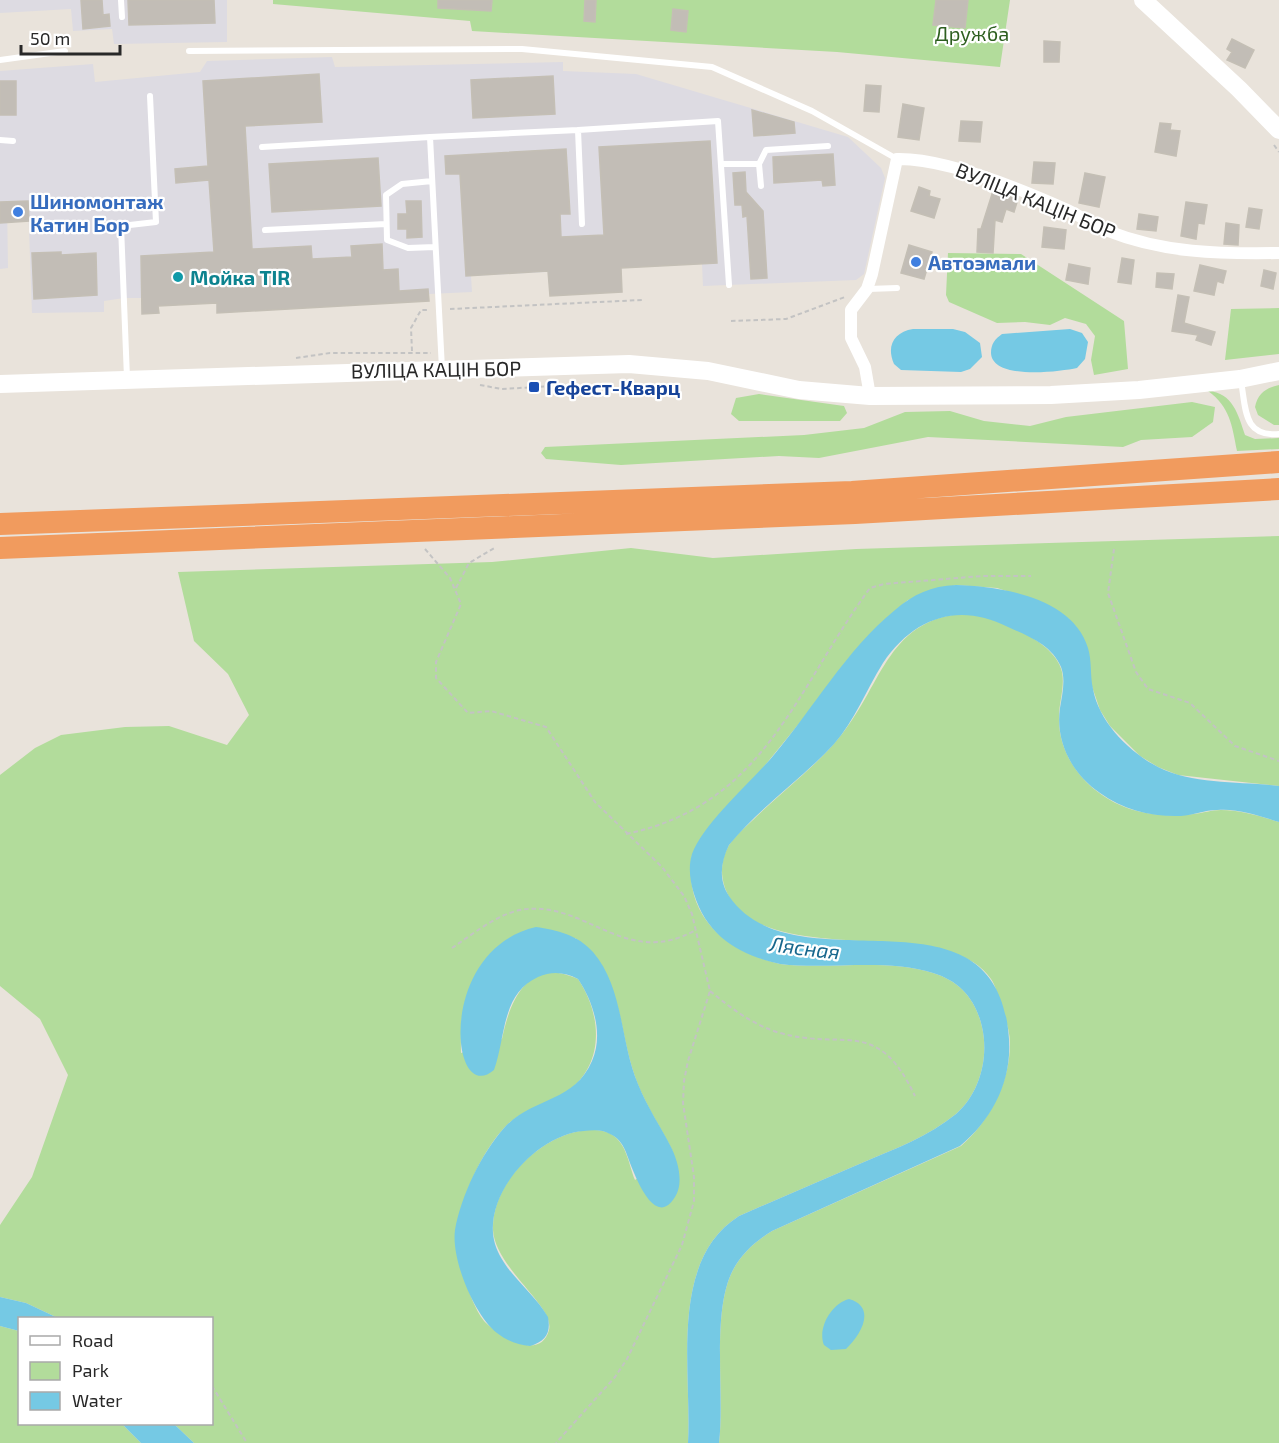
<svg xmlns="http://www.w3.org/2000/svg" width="1279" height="1443" font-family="'Exo 2',sans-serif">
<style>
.industrial{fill:#dddbe2}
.green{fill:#b2dc9b;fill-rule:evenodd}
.water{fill:#75c9e4}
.building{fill:#c2bdb6;stroke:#c4bfb5;stroke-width:1.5}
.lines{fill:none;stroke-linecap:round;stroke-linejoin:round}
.path{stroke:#c3c3c3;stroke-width:2;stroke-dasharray:4.5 3;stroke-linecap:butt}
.lane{stroke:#fff;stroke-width:6}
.street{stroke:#fff;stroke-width:12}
.secondary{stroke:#fff;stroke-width:18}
.highway{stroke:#f19b5e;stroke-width:22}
.shop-dot{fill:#3f7fe0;stroke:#fff;stroke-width:2}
.culture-dot{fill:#0f9aa8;stroke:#fff;stroke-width:2}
.transit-dot{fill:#1a4fb4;stroke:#fff;stroke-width:2}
.labels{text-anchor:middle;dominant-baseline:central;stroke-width:4.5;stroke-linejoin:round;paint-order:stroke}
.park-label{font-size:20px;fill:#2d5f1f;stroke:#fff}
.street-label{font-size:20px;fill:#282828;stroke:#fff}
.shop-label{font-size:20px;font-weight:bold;fill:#366cbe;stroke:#fff;text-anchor:start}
.culture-label{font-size:20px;font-weight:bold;fill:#0d838f;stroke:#fff;text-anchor:start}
.transit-label{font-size:20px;font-weight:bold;fill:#164399;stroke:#fff;text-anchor:start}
.water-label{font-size:21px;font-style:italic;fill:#17678d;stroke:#fff}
</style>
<rect width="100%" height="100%" fill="#e9e3db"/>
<path class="industrial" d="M0,0h227v42l-113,2 -2,-15 -39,2 -2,-22 -71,4z
M332,57l3,10 228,-5v9l73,3 212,63 33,31 4,10 -21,96 -8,6 -153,6 -1,-22 -231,12 1,16 -43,2v7l-212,12 -1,-10 -57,3v7l-17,1 -1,-16h-17l-20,3v11l-72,1 -4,-112 -21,1 1,66 -8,1v-198l93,-7 2,18 105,-10 7,-11z"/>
<path class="green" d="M273,0h737l-10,67 -163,-15 -365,-21 -2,-10 -197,-17z
M948,253l73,1 103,67 4,48 -34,6 -3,-15 4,-24 -9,-12 -21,-6 -15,7 -25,-3 -28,1 -48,-21 -3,-7z
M1279,308v46l-54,6 6,-51z
M1279,385v40h-5l-16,-10 -3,-8c3,-14 11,-19 24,-22z
M1208,391c25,2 30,23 37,44l10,4 24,-1v11l-42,2c-5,-26 -7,-44 -29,-60z
M759,394l85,12 3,7 -7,8h-101l-8,-7 5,-16z
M1192,402l23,5 -2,15 -21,15 -51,3 -18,7 -195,-10 -109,21 -40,-2 -158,9 -75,-6 -5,-6 4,-6 259,-12 60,-7 41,-16 45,-1 34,10 46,5 36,-9z
M1279,536v250l-101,-11 -20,-8 -18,-11 -30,-30 -10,-16 -31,-91 -34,-19 -38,-12 -41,-3 -48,15 -28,24 -188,231c-9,61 33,96 88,109 50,6 105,-6 153,9 27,8 43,27 49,54 7,30 -2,66 -26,87 -27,22 -61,35 -92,48 -42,18 -84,36 -125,54 -71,45 -47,156 -51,227h-494l-20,-19h38v-106h-154l-32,-15 -26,-6v-72l32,-48 36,-102 -28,-56 -40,-33v-211l35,-27 26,-13 64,-8 44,-1 58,19 22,-30 -21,-41 -34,-33 -16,-69 314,-10 139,-14 82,10 143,-9zM575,938c49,36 42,92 62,144 9,24 25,47 36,70l-38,28c-6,-15 -8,-34 -21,-44 -8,-6 -17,-6 -26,-6 -46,3 -97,53 -95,100 2,38 62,76 56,100 -9,32 -49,6 -63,-7 -17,-17 -34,-81 -28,-103 8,-31 25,-70 47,-93 18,-19 38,-19 59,-33 41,-27 39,-78 14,-115 -50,-23 -68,21 -76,60l-41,14c-1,-42 3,-65 29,-99z
M969,613c28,6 86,27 93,59 3,15 -3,30 -3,45 -1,30 16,58 39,75 27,21 62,26 96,22 9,-1 17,-4 27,-4 19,0 39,6 58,12v621h-560c6,-49 -8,-131 14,-173 9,-17 23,-29 39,-39l189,-85c28,-24 49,-64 49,-102 0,-14 -5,-26 -9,-40 -3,-7 -5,-18 -10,-25 -44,-67 -235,-5 -266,-91 -5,-15 -4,-29 4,-43 8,-11 19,-20 28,-29 28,-27 61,-51 85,-82 41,-51 46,-117 127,-121z
M0,1326l19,5 1,93h102l19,19h-141z"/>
<path class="water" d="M913,329h40l12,3 15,11 2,14 -12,12 -9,3 -60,-2 -7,-6c-8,-18 0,-32 19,-35z
M1070,329l12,4 6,9 -3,17 -8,9c-19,4 -85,12 -86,-15 0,-9 4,-14 11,-19z
M956,585c45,1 117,13 132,63 4,13 2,28 5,41 6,33 36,63 65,78 36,18 82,14 121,19v36c-20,-6 -41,-14 -62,-12 -12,0 -24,5 -36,6 -29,1 -58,-6 -81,-23 -28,-19 -45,-51 -40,-85 2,-13 6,-28 1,-41 -9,-22 -33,-31 -53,-40 -49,-25 -94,-10 -125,36 -17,27 -28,57 -49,81 -33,36 -74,63 -105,101 -8,17 -11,34 0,51 66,97 269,-24 280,143 3,42 -17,81 -49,107l-188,85c-16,10 -30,22 -39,39 -22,42 -8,124 -14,173h-31c4,-71 -20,-182 51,-227 41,-18 83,-36 125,-54 31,-13 65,-26 92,-48 24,-21 33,-57 26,-87 -6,-27 -22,-46 -49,-54 -48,-15 -103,-3 -153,-9 -41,-9 -73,-28 -86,-70 -4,-13 -6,-27 -2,-40 11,-30 59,-72 81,-98 40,-47 73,-106 122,-146 19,-16 36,-24 61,-25z
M536,927c21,3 42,8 57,25 31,36 27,90 45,132 9,23 23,43 34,65 6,13 12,34 3,48 -23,37 -45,-36 -50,-47 -3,-7 -8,-13 -15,-16 -8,-5 -18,-4 -26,-3 -47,3 -103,65 -89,113 9,29 38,47 53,73 3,16 -2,24 -18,29 -12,-1 -23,-5 -33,-13 -23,-18 -46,-74 -42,-103 6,-34 26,-76 49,-102 28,-31 70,-25 88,-67 12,-27 1,-60 -14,-82 -14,-7 -26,-8 -40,-2 -37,17 -32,60 -44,93 -44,38 -58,-120 42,-143z
M0,1297l26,6 32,15h-38l-1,13 -19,-5z
M849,1299c28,8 12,36 -3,50l-15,1 -7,-5c-7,-17 8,-42 25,-46z
M122,1424h52l20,19h-53z"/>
<path class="building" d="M81,0h21l1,15 6,-1 1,12 -27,3z
M128,0h86l1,23 -86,2z
M438,0h54l-1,11 -53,-3z
M585,0h11l-1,22 -11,-1z
M936,0h32l-3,28 -32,-3z
M673,9l15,2 -2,21 -15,-2z
M1232,39l22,11 -9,18 -18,-8 5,-8 -5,-3z
M1044,41l16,1 -1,20h-15z
M319,74l3,48 -77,4 7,123 59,-3 1,13 40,-2 -1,-11 31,-2 1,26 15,-1 1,22 29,-2 1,12 -212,12v-10l-59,3 1,7 -17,1 -1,-58 73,-4 -5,-72 -33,3 -1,-14 33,-3 -5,-85z
M553,76l2,38 -82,4 -2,-38z
M0,81h16v34h-16z
M866,85l15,1 -2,26 -15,-1z
M903,104l21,4 -5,32 -21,-3z
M752,110l42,12 1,11 -41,3z
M961,121l21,1 -2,20 -21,-1z
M1160,123l11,1 -1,6 10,1 -4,25 -21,-4z
M710,141l7,122 -96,5 1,24 -72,4 -2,-25 -82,5 -6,-102h-14l-1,-18 121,-7 4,65h-10l1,23 43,-2 -5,-88z
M833,154l2,31 -12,1 -1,-6 -48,3 -1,-26z
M378,158l3,48 -109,6 -3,-48z
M1034,162l21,1 -2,21 -21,-1z
M745,172l1,20 17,19 4,67 -16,1 -4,-63 -4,1 -1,-12h-7l-2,-32z
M1085,173l20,4 -6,30 -20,-4z
M919,187l11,4 -1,5 11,3 -6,19 -23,-7z
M993,191l25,8 -4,13 -8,-3 -4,13 -7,-2 -2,33 -16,-1 1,-23h3z
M28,201l1,20 -29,2v-21z
M406,201h15l1,36 -15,1v-9h-9v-15h9z
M1186,202l21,3 -3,19 -6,-1 -2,16 -15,-3z
M1249,208l13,2 -3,19 -13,-2z
M1139,214l19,3 -2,14 -19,-2z
M1226,223l13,2 -1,20 -14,-1z
M1044,227l22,3 -2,19 -22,-2z
M909,245l23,7 -8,27 -23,-6z
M61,252v3l35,-2 1,42 -63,4 -2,-46z
M1122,258l12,2 -3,24 -13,-2z
M1069,264l21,4 -2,16 -22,-4z
M1200,265l26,6 -3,12 -6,-2 -3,14 -20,-4z
M1264,270l12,3 -3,16 -12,-3z
M1157,273l17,1 -2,15 -16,-2z
M1178,295l11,2 -5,26 31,9 -4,13 -15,-5 2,-5 -26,-4z"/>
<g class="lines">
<path class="path" d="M1274,145l5,7
M450,309l192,-9
M731,321l55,-2 59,-22
M412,351l-1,-23 10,-18h8
M296,358l34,-5h101
M480,385l22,4 52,-3
M425,549l25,29 11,26 -25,58v16l32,35 23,-2 55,16 49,75 67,65 22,29 8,18 18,77 -22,70 -4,20 -1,22 11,74v24l-12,44 -55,114 -12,18 -59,66
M1114,549l-6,44 28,79 12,17 42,14 45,43 44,15
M456,588l13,-25 27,-16
M626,834c139,-29 169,-144 244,-246l14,-4 98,-8h49
M452,948c21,-14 44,-33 68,-38 65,-12 104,60 176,20
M710,991c22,18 43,34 70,42 65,18 97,-17 135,63
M212,1386l35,57"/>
<path class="lane" d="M121,0l1,17
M189,51l333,-2 190,18 100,44 85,48
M0,60l65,-9
M578,130l140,-9 11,164
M430,137l148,-7 4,94
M0,140l13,1
M262,147l168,-10 12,232
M721,164h38l7,-14 62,-4
M759,164l2,22
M432,181l-30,3 -16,11 1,45 21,8 27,-1
M265,230l121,-6
M868,289l29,-1
M127,378l-6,-152 35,-4 -6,-126
M1241,381c5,28 2,56 38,53"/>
<path class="street" d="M870,396l-5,-29 -14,-29v-28l16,-21 5,-15 25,-115c48,-1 121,29 166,49 15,6 29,17 45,23 55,22 112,23 171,22"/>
<path class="secondary" d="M1143,0l96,89 40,41
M0,384l629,-20 79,7 91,19 71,6 181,-1 88,-5 101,-11 39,-8"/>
<path class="highway" d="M0,524l852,-32 427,-30
M0,548l855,-35 424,-24"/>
</g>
<g class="shop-dot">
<circle cx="18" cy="212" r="6"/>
<circle cx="916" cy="262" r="6"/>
</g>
<circle class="culture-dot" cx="178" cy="277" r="6"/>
<rect class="transit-dot" x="528" y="381" width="12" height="12" rx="3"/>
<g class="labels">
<g class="park-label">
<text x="972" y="33">Дружба</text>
</g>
<g class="street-label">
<text transform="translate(1036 200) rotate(22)">ВУЛІЦА КАЦІН БОР</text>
<text transform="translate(436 369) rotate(-1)">ВУЛІЦА КАЦІН БОР</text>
</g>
<g class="shop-label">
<text x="30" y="201">Шиномонтаж<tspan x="30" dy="23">Катин Бор</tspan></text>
<text x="928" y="262">Автоэмали</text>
</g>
<g class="culture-label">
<text x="190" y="277">Мойка TIR</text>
</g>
<g class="transit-label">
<text x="546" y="387">Гефест-Кварц</text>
</g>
<g class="water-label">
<text transform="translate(805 947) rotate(7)">Лясная</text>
</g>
</g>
<rect x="18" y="1317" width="195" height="108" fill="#ffffff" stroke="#a9a9a9" stroke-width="1.5"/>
<rect x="30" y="1336" width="30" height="9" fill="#ffffff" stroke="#a9a9a9" stroke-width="1.5"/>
<text x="72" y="1347" font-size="18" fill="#282828">Road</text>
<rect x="30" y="1362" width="30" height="18" fill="#b2dc9b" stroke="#a9a9a9" stroke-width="1.5"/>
<text x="72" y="1377" font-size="18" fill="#282828">Park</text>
<rect x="30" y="1392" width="30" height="18" fill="#75c9e4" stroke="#a9a9a9" stroke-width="1.5"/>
<text x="72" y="1407" font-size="18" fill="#282828">Water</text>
<path d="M21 45v9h99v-9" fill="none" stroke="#282828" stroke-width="3"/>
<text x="30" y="45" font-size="18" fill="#282828" stroke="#ffffff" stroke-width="4.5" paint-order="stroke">50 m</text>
</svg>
